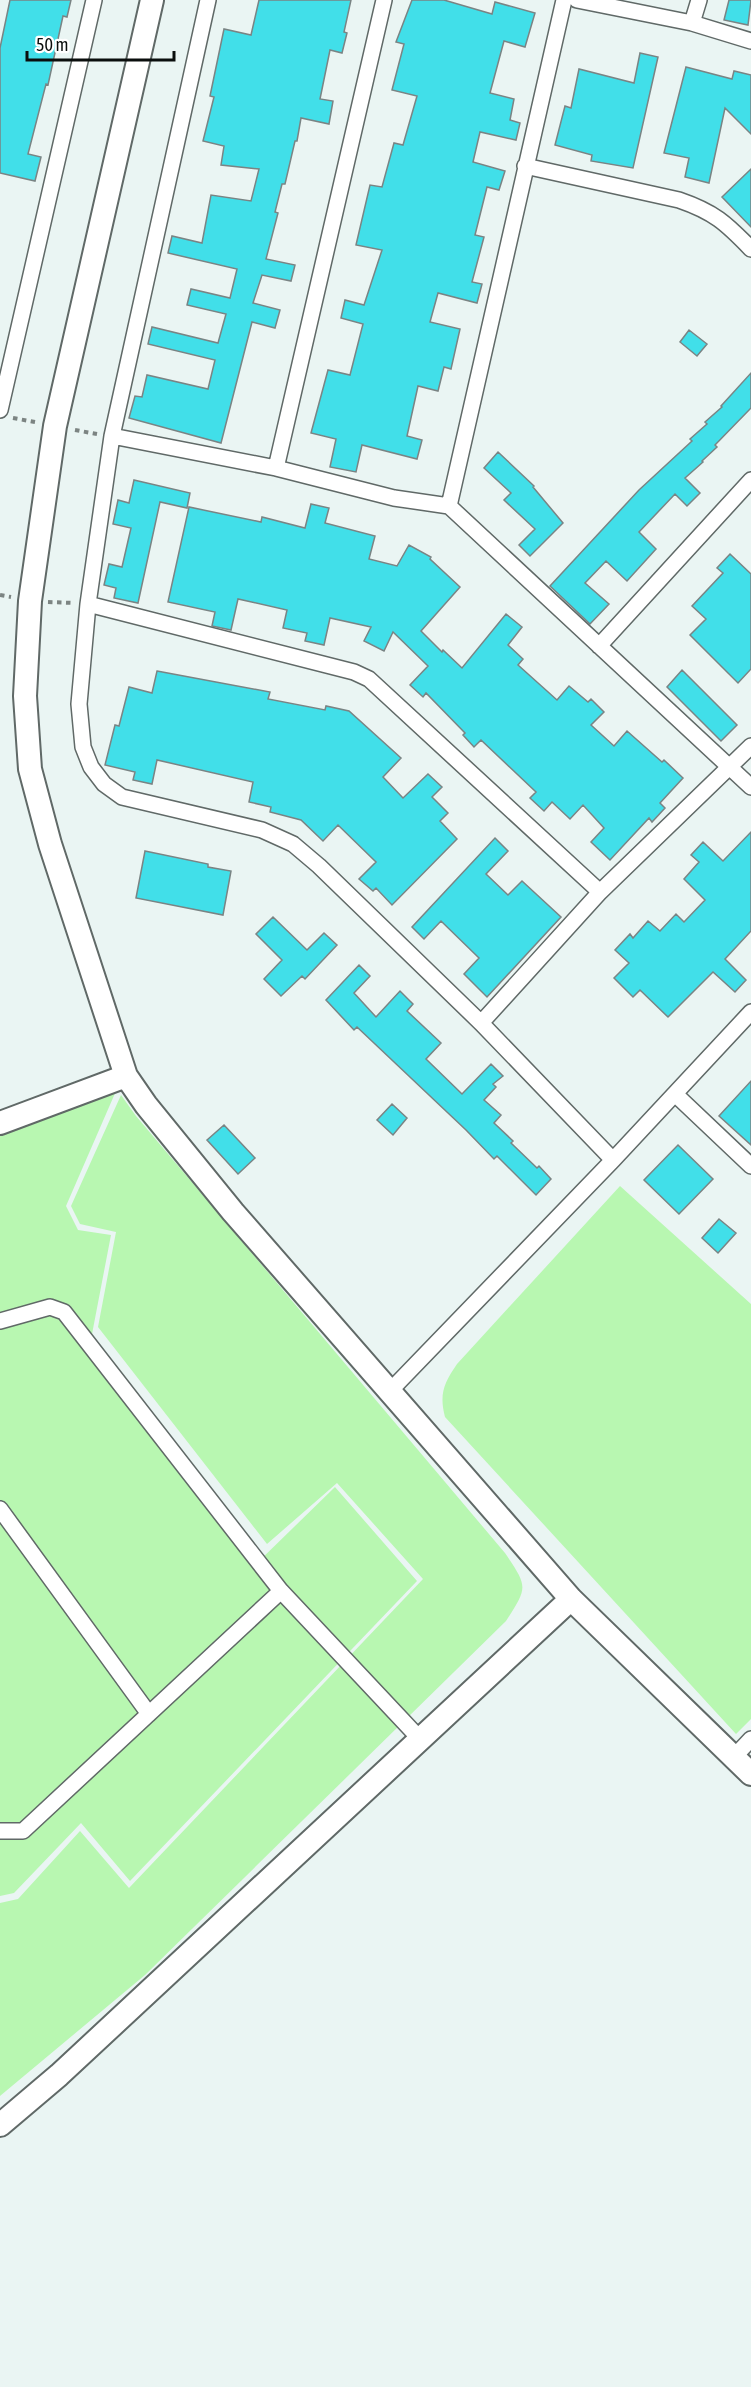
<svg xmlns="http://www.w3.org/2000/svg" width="751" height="2387" font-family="'Asap Condensed',sans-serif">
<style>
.green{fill:#b8f7b1}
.building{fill:#41dfe9;stroke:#7a8484;stroke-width:1.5}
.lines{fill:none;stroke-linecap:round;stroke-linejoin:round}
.street-casing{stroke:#606967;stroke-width:18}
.secondary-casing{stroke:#606967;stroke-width:26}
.path{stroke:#7c8482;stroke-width:4;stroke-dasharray:4.5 4.5;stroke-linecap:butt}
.street{stroke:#fff;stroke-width:15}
.secondary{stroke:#fff;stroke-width:22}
</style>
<rect width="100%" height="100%" fill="#eaf5f3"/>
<path class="green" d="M116,1091l-50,115 12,24 33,5 -23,120 165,212 82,-80 82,94 -287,300 -49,-58 -67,70 -14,3v-765z
M121,1095l15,21 369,437c23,34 23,34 1,68l-361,354 -145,121v-193l18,-4 62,-68 49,57 294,-309 -86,-96 -70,61 -169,-217 18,-95 -36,-8 -9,-18z
M620,1186l131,118v415l-15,15 -291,-317c-6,-23 -1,-34 12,-53z"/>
<path class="building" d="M10,0h61l-4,17 -4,-1 -15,69 -2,-1 -18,70 13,3 -6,24 -35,-8v-125z
M259,0h92l-7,32 3,1 -5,20 -12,-3 -10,49 13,2 -4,23 -28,-6 -4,23h-2l-10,43h-3l-7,28 3,1 -12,46 29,6 -4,16 -29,-6 -9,28 27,7 -5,18 -23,-6 -31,121 -92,-25 6,-22 7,1 5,-22 61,14 7,-29 -67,-16 4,-17 66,16 8,-29 -39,-9 4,-16 39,9 7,-29 -69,-16 4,-17 30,7 9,-48 40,6 8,-32 -38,-4 3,-19 -21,-5 11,-44 -4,-1 14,-67 27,6z
M412,0h32l48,14 3,-12 40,11 -10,34 -21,-6 -14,52 24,6 -4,21 10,3 -4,17 -36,-8 -7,30 32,9 -6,19 -12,-3 -12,48 9,2 -12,45 10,2 -5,19 -39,-10 -8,29 30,7 -9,40 -7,-2 -6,24 -20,-5 -11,50 15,4 -5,19 -55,-14 -6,27 -26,-5 6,-28 -25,-6 17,-63 22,5 13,-51 -22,-6 4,-18 19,5 18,-55 -26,-5 14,-60 12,2 12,-44 9,2 14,-49 -25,-6 12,-46 -8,-2z
M729,0h22l-3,25 -24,-5z
M640,53l18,4 -25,111 -42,-7 1,-6 -37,-10 10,-39 6,2 8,-39 55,14z
M686,67l46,12 2,-8 17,4v59l-26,-26 -16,75 -24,-6 4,-19 -25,-5z
M751,169v58l-29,-30z
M689,330l18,14 -10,12 -17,-14z
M751,373v35l-36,37 2,2 -15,14 1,1 -18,16 15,15 -13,13 -12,-12 -36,38 17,17 -29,32 -21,-20 -21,22 24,21 -19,20 -40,-38 89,-96 53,-49 -2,-2 17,-15 -2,-2 17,-15 -1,-1z
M498,452l36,34 -1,1 30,36 -33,33 -11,-11 16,-16 -31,-29 7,-7 -27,-25z
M134,480l56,13 -3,15 -27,-6 -22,101 -24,-5 2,-10 -12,-3 5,-21 13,3 9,-39 -18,-4 5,-24 11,3z
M311,504l18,4 -4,15 50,13 -6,23 28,7 12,-21 22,12 -1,2 30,28 -39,44 21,21 1,-2 19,18 44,-54 16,13 -14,18 15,14 -5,6 39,35 12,-14 19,16 3,-3 13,13 -13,13 23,21 13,-15 35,31 2,-2 19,18 -23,25 5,5 -13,14 -3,-4 -39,42 -19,-18 13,-14 -21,-23 -13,14 -18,-17 -8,9 -14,-13 6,-6 -55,-52 -7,7 -11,-12 2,-2 -39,-40 -3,4 -13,-12 18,-19 -35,-34 -9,19 -20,-10 7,-14 -41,-9 -6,27 -19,-4 2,-8 -24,-5 4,-18 -49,-11 -7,31 -19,-4 3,-14 -47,-10 21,-95 72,15 1,-5 43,11z
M730,554l21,20v95l-13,14 -48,-48 16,-16 -14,-13 31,-33 -6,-5z
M682,670l55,55 -16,16 -54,-54z
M157,671l113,21 -2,7 57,11 1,-4 23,5 52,47 -18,19 20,21 25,-24 14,13 -10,10 16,16 -8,8 17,18 -65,66 -16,-17 -3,3 -14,-12 17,-17 -38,-37 -15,16 -22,-21 -31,-8 1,-5 -22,-5 4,-20 -96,-22 -5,24 -19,-4 2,-8 -30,-7 10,-40 4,1 10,-39 23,6z
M751,832v99l-26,28 21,21 -11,12 -22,-20 -45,45 -28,-27 -7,7 -19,-19 15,-15 -14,-13 15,-16 3,4 15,-17 12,10 16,-17 8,8 21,-22 -21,-21 15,-17 -8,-7 12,-13 20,19z
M495,838l13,13 -22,23 22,21 14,-14 39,36 -74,80 -23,-23 15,-16 -38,-37 -17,18 -12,-12z
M145,851l63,13v3l23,4 -8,44 -87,-17z
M273,917l34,33 17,-17 13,12 -32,34 -3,-3 -21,20 -17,-17 18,-19 -26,-26z
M359,965l11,11 -16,17 22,24 24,-26 13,13 -6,7 34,32 -15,16 36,35 29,-30 12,12 -10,8 3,3 -12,13 17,15 -7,8 19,18 -2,2 26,25 2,-2 12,13 -15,16 -39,-39 -3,3 -28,-29 -109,-103 -3,3 -28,-30z
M751,1081v64l-32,-29z
M392,1104l15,14 -14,17 -16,-15z
M224,1125l31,33 -17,16 -31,-34z
M678,1145l35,34 -34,35 -35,-34z
M719,1219l17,14 -18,20 -16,-15z"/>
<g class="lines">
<defs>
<path id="street" d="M208,0l-96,436 -24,168 -9,100 4,43 8,20 13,17 18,13 140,33 31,14 26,22 162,157 132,137
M577,0l115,23 59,18
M692,23l7,-23
M525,166l154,34c35,12 47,23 72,49
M0,410l94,-410
M112,436l164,32 118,30 55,8 302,281
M276,468l108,-468
M449,506l115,-506
M88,604l266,68 15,7 231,213
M599,646l152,-166
M481,1023l119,-131 151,-146
M675,1094l76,72
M0,1321l50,-14 14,5 217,279 139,148
M389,1392l224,-232 138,-148
M0,1509l149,205
M735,1756l16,-17
M0,1831h23l258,-240"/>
<path id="secondary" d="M152,0l-97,426 -25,175 -5,95 5,73 20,75 76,232 20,29 87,107 338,387 180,175
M0,1123l126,-47
M0,2125l59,-50 512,-476"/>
</defs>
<use href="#street" class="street-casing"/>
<use href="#secondary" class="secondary-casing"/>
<path class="path" d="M13,418l22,4
M75,430l22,4
M0,595l11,2
M48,602l26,1"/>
<use href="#street" class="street"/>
<use href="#secondary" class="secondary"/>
</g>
<path d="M27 51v9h147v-9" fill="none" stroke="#0a0e0d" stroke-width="3"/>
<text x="36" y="51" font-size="18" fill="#0a0e0d" stroke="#ffffff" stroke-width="4.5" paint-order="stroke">50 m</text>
</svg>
